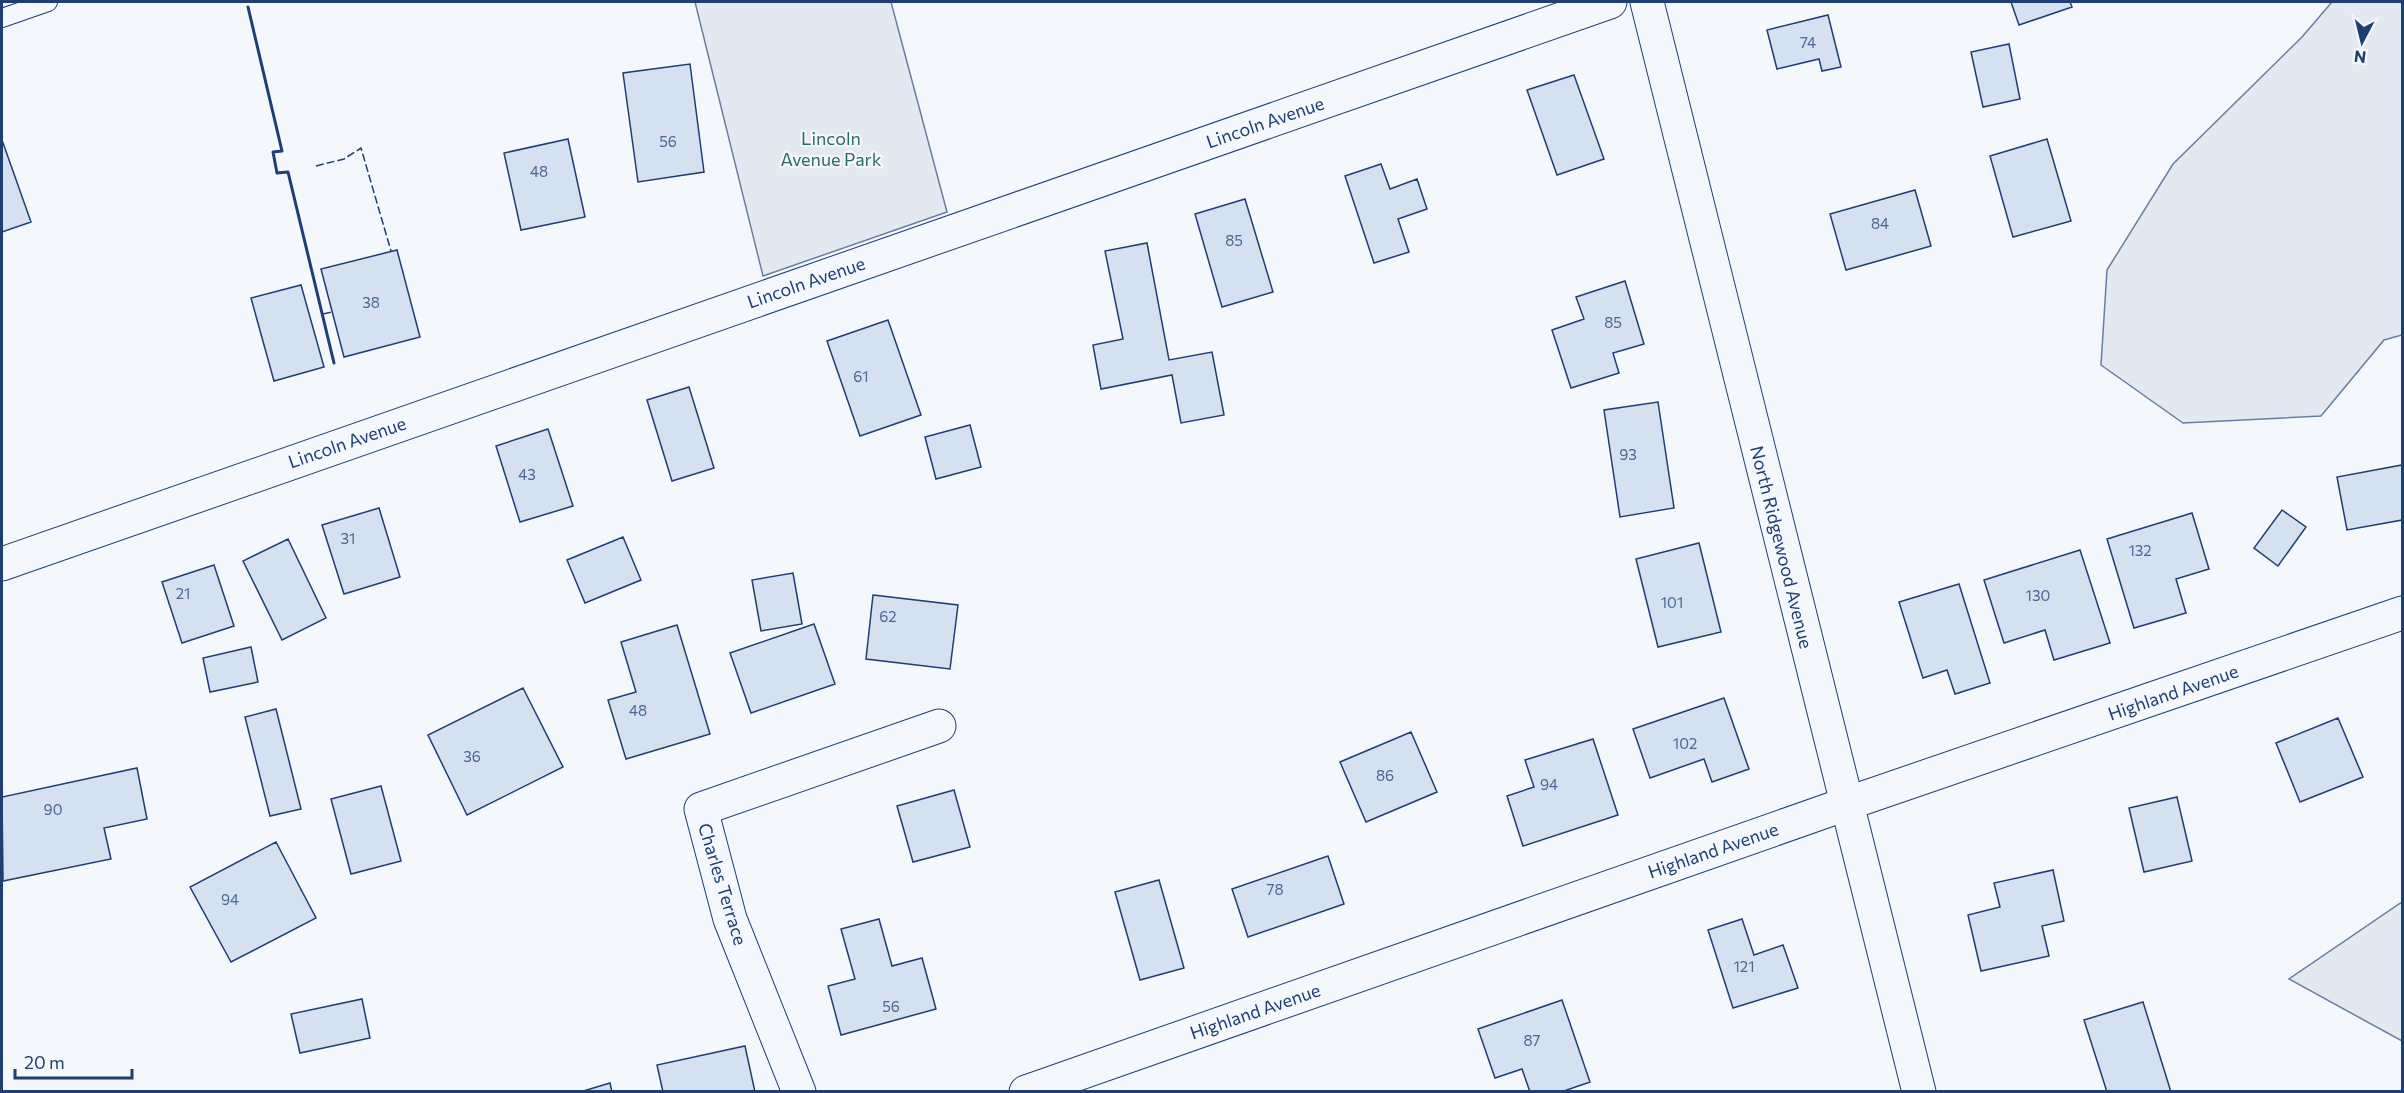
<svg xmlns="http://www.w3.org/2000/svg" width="2404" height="1093" font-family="Commissioner,sans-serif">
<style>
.green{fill:#e3e9f0;stroke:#687fa3;stroke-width:1.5}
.building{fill:#d5e0f0;stroke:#1d3f73;stroke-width:1.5}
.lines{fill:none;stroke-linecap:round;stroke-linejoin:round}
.lane-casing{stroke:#1d3f73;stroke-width:20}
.street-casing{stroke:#1d3f73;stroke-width:35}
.secondary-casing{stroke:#1d3f73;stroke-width:35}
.lane{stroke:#f4f7fb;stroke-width:18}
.street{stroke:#f4f7fb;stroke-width:33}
.secondary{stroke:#f4f7fb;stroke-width:33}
.fence{stroke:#1d3f73;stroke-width:1.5;stroke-dasharray:8 3;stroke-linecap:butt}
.wall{stroke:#1d3f73;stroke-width:3}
.labels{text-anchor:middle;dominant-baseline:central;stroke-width:4.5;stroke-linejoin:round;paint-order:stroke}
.number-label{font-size:15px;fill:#4b6792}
.street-label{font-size:18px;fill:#1d3f73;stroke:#f4f7fb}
.park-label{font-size:18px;fill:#2c6c60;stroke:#f4f7fb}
</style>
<rect width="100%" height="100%" fill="#f4f7fb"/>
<path class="green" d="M695,2h196l56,210 -184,64z
M2332,2h70v333l-18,5 -63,76 -138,7 -82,-58 6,-95 66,-106 129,-127z
M2402,902v139l-113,-62z"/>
<path class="building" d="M2011,2h59l2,5 -53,18z
M1828,15l13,52 -19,4 -3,-12 -42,10 -10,-39z
M2009,44l11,55 -37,8 -12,-55z
M690,64l14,108 -66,10 -15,-109z
M1574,75l30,84 -47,16 -30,-85z
M568,139l17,78 -64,13 -17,-77z
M2047,139l24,82 -58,16 -23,-81z
M2,140l29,82 -29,10z
M1381,164l9,25 27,-10 10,30 -29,10 11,33 -35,11 -29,-87z
M1915,190l16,56 -85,24 -16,-56z
M1245,199l28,93 -51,15 -27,-93z
M1147,243l22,117 43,-8 12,63 -43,8 -9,-48 -71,14 -8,-44 30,-6 -18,-88z
M397,250l23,87 -76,20 -23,-88z
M1625,281l19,63 -31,9 6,20 -48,15 -19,-58 32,-11 -8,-22z
M301,285l23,82 -50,14 -23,-83z
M888,320l33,95 -61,21 -33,-95z
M689,387l25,81 -42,13 -25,-81z
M1658,402l16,106 -54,9 -16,-107z
M970,425l11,42 -45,12 -11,-42z
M548,429l25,77 -53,16 -24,-76z
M2402,465v55l-55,10 -10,-53z
M379,508l21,69 -56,17 -22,-69z
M2282,510l24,17 -28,39 -24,-18z
M2192,513l17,56 -33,10 10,34 -52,15 -27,-89z
M623,537l18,43 -56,23 -18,-43z
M288,539l38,79 -44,22 -39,-79z
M1699,543l22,89 -63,15 -22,-88z
M2080,550l30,93 -56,17 -9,-30 -41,13 -20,-63z
M214,565l20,61 -52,17 -20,-61z
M793,573l9,51 -41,7 -9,-51z
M1959,584l31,99 -35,11 -8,-24 -24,8 -24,-76z
M873,595l85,10 -8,64 -84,-10z
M814,624l21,60 -84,29 -21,-60z
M677,625l33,109 -84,25 -18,-59 28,-8 -15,-50z
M251,647l7,35 -48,10 -7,-34z
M523,688l40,79 -96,48 -39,-80z
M1724,698l25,71 -37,13 -8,-23 -54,19 -17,-49z
M276,709l25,100 -31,7 -25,-99z
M2338,718l25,59 -63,25 -24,-59z
M1411,732l26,60 -71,30 -26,-60z
M1593,739l25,76 -95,31 -16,-50 27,-9 -9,-27z
M137,768l10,51 -43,9 7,31 -108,22 -1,-84z
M381,786l20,75 -50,13 -20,-75z
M954,790l16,57 -57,15 -16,-56z
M2177,797l15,64 -48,11 -15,-64z
M276,842l40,76 -85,44 -41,-75z
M1328,856l16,48 -96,33 -16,-48z
M2053,870l11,51 -22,5 7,30 -68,15 -13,-56 32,-8 -6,-24z
M1159,880l25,88 -44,12 -25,-88z
M879,919l13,47 30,-8 14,51 -95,26 -13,-49 27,-7 -14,-50z
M1742,919l12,36 29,-10 15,43 -65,20 -25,-78z
M362,999l8,39 -70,15 -9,-39z
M1562,1000l28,82 -29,10h-31l-8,-23 -27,9 -17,-49z
M2143,1002l28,90h-64l-23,-72z
M745,1046l10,46h-92l-6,-27z
M610,1083l2,9h-32z"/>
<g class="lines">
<defs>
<path id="lane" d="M2,18l46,-16"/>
<path id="street" d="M2,564l1608,-562
M799,1092l-69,-173 -29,-110 238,-83
M1026,1092l820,-288 556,-191"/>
<path id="secondary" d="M1647,2l272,1090"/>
</defs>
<use href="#lane" class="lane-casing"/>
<use href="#street" class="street-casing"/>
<use href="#secondary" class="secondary-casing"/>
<use href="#lane" class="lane"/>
<use href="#street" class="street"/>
<use href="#secondary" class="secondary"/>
<path class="fence" d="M316,166l28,-7 17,-11 30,103
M323,314l9,-2"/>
<path class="wall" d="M248,7l34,144 -9,1 4,21 11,-1 46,191"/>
</g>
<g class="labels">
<g class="number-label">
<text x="1808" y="42">74</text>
<text x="668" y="141">56</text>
<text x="539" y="171">48</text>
<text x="1880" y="223">84</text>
<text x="1234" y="240">85</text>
<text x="371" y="302">38</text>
<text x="1613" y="322">85</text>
<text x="861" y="376">61</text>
<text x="1628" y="454">93</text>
<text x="527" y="474">43</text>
<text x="348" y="538">31</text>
<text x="2140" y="550">132</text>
<text x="183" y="593">21</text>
<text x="2038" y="595">130</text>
<text x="1672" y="602">101</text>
<text x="888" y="616">62</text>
<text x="638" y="710">48</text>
<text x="1685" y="743">102</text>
<text x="472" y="756">36</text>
<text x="1385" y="775">86</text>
<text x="1549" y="784">94</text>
<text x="53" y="809">90</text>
<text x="1275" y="889">78</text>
<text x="230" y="899">94</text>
<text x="1744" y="966">121</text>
<text x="891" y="1006">56</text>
<text x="1532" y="1040">87</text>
</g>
<g class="street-label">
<text transform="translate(1265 122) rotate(-19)">Lincoln Avenue</text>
<text transform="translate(806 282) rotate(-19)">Lincoln Avenue</text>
<text transform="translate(347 442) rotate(-19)">Lincoln Avenue</text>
<text transform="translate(1782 547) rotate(76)">North Ridgewood Avenue</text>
<text transform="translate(2173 692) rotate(-19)">Highland Avenue</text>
<text transform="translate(1713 850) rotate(-19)">Highland Avenue</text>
<text transform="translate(723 884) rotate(73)">Charles Terrace</text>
<text transform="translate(1255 1011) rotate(-19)">Highland Avenue</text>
</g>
<g class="park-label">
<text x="831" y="138">Lincoln<tspan x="831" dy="21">Avenue Park</tspan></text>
</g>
</g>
<rect width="2404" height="1093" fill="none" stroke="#1d3f73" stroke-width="6"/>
<g transform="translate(2362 42) rotate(187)" stroke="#f4f7fb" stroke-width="4.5" paint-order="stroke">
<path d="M0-4.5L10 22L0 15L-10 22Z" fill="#1d3f73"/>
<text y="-9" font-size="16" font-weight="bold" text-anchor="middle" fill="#1d3f73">N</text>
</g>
<path d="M15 1069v9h117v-9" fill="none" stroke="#1d3f73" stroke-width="3"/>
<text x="24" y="1069" font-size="18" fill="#1d3f73" stroke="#f4f7fb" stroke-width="4.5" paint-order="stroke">20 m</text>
</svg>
